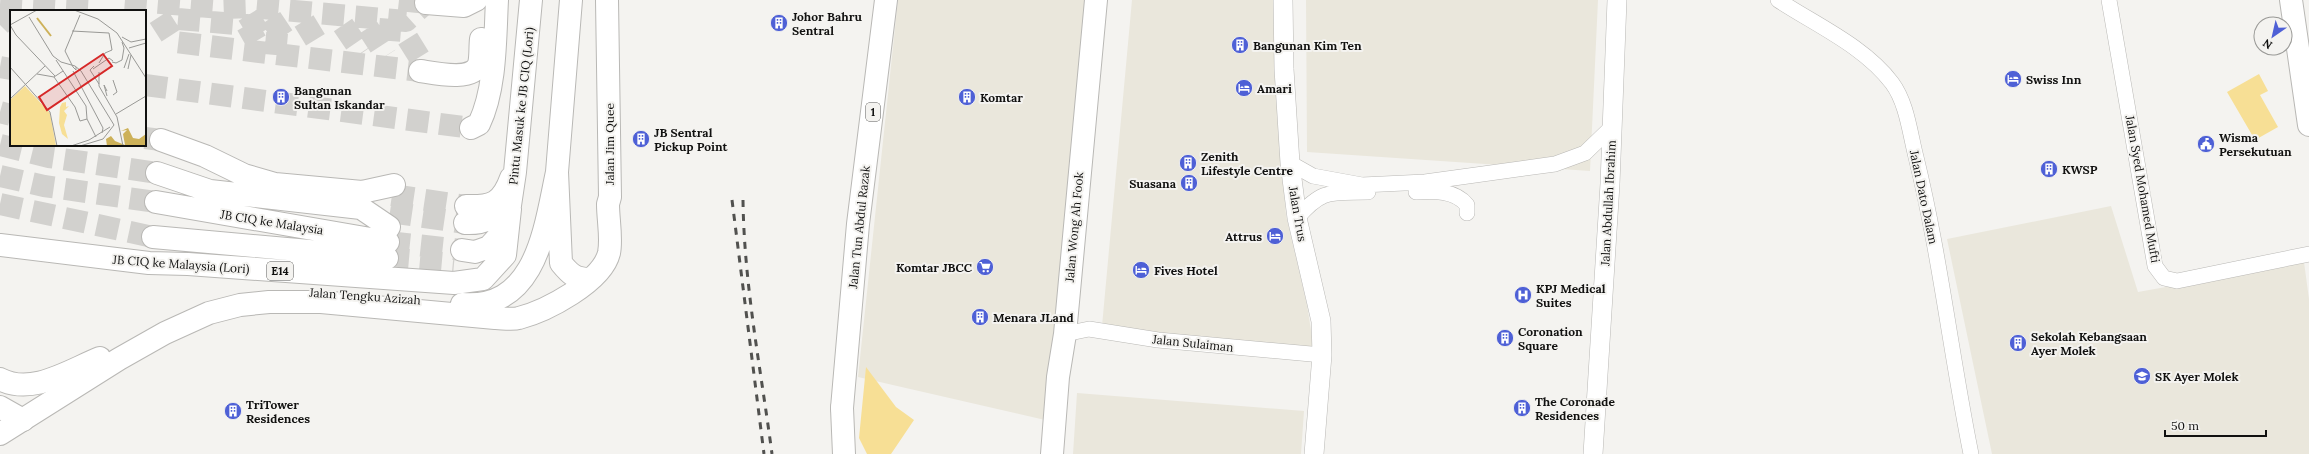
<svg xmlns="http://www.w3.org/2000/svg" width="2309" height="454" font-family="Lora,serif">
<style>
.built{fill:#eae7dc}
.green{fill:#f7df95}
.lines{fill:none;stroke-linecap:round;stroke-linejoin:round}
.trunk-tunnel{stroke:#d2d1ce;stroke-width:22;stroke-dasharray:22 11;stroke-linecap:butt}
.minor-casing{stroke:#b9b8b5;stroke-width:16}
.tertiary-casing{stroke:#b9b8b5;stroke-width:20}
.secondary-casing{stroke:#b9b8b5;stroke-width:24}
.primary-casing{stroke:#b9b8b5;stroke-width:24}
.trunk-casing{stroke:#b9b8b5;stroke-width:24}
.minor{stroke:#fff;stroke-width:15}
.tertiary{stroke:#fff;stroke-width:19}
.secondary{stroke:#fff;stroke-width:22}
.primary{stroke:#fff;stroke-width:22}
.trunk{stroke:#fff;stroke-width:22}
.rail{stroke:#51514f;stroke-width:3;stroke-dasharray:7 7;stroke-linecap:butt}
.labels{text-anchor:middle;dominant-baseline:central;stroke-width:4;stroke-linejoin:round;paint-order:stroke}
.shield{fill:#f4f3f0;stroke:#555553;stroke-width:1}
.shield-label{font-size:11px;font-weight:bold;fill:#111110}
.poi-label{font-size:12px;font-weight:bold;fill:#111110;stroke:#f4f3f0;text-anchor:start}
.street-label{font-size:12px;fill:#111110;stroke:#f4f3f0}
.inset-river{fill:none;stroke:#cdb159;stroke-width:2}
.inset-road{fill:none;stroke:#999996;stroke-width:1}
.view{fill:#d62828;fill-opacity:0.15;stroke:#d62828;stroke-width:2}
.inset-edge{fill:none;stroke:#111110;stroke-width:2}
</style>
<rect width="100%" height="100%" fill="#f4f3f0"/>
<path class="built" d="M898,0h191l-44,420 -187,-43z
M1132,0h142v66l12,149 21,90 7,44 -151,-14 -61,-9z
M1306,0h292l-8,171 -283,-19z
M2111,206l27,86 166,-30 5,37v155h-317l-45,-215z
M1077,393l227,18 -3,43h-228z"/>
<path class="green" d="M2259,74l9,17 -8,4 18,32 -23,13 -28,-48z
M866,367l30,40 18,13 -23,34h-24l-8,-16z"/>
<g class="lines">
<path class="trunk-tunnel" d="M125,0l97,8 28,-1 156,14 20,-18
M399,0l27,3
M0,5l98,6
M248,15l17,28 22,2
M159,17l16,25 245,29
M271,18l18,27
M178,19l69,6 9,16
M304,21l17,28
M0,25l11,-11
M343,25l19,28
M368,28l18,28
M379,29l24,2 18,29
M0,67l11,2
M145,85l326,43
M0,112l11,3
M145,138l16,2
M0,145l49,12 108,16
M0,176l44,10 112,16
M392,195l74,11
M0,204l153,33
M390,212l75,11
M388,242l74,8
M387,258l67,6"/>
<defs>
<path id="minor" d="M1778,0c38,25 86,46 114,83 15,20 18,51 24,74 24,98 35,198 55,297
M2109,0l46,266 9,12 13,3 132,-27
M1290,163l23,13 49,9 63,-3 130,-18 30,-11 28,-27
M1416,192c18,-1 39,-2 51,13v8
M1297,218c26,-30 34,-25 71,-26
M1065,334l24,-5 69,11 164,15"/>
<path id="tertiary" d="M1283,0l1,69 6,94 7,55 24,103 1,34 -8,99
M1593,454l17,-270 7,-184"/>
<path id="secondary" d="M571,0l-14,172 4,91c9,11 14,16 28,16
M2291,0l18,125
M462,304c75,6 83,-77 95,-132
M0,434l119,-75 46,-26 44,-20 31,-8 29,-3h52l174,16c7,0 17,2 24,0 27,-7 83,-36 90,-65 3,-15 -1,-33 -1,-49l2,-7 -3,-197"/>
<path id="primary" d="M0,379c32,17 70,-9 100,-21
M0,407l23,13
M842,408l16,-184 28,-224
M1052,454l6,-77 7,-43 31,-334"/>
<path id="trunk" d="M426,3l38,3 12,-6
M420,71c14,2 53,11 59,-7 2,-7 1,-17 2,-25
M471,128l8,-4c17,-35 16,-86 18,-124
M161,140l44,16 39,19 31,9 87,8 32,-7
M157,173l53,18 151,17 28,19
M156,202l232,40
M466,206c26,1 36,-3 45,-28
M465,223c18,1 30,-4 39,-20
M153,237l234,21
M0,245l149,18 39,1 266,19 29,-4 22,-24 5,-46
M462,250l13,2 14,-5 10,-11 10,-24 6,-40 16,-172
M842,408l2,46"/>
</defs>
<use href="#minor" class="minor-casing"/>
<use href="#tertiary" class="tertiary-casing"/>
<use href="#secondary" class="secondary-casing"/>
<use href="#primary" class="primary-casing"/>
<use href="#trunk" class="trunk-casing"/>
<use href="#minor" class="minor"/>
<use href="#tertiary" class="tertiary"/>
<use href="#secondary" class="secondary"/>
<use href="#primary" class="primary"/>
<use href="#trunk" class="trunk"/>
<path class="rail" d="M732,200l32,254
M743,200c1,85 18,170 29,254"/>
</g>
<defs>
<symbol id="building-disc" viewBox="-11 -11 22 22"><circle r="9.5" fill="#4e60d6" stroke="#f4f3f0"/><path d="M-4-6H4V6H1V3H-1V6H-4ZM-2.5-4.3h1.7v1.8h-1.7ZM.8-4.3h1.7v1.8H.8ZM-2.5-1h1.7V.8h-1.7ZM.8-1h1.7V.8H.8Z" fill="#fff"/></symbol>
<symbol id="hotel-disc" viewBox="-11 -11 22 22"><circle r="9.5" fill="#4e60d6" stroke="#f4f3f0"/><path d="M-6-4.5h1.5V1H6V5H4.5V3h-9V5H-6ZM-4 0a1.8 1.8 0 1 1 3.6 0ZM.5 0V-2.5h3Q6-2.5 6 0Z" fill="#fff"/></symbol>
<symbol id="civic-disc" viewBox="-11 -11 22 22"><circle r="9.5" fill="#4e60d6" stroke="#f4f3f0"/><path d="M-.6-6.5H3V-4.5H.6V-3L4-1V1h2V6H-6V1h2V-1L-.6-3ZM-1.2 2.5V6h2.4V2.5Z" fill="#fff"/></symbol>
<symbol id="supermarket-disc" viewBox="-11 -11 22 22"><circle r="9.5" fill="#4e60d6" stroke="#f4f3f0"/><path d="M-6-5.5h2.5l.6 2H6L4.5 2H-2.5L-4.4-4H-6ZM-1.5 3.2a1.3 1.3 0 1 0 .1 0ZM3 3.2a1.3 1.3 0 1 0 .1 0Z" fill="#fff"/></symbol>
<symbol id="hospital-disc" viewBox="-11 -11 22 22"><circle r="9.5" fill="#4e60d6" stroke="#f4f3f0"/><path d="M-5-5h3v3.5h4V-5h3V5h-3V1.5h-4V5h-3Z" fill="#fff"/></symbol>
<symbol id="school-disc" viewBox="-11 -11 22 22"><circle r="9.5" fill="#4e60d6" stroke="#f4f3f0"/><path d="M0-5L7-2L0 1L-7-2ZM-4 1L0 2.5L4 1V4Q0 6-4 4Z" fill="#fff"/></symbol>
</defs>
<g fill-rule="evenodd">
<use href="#building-disc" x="769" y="13" width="20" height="20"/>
<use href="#building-disc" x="1230" y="35" width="20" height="20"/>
<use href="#hotel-disc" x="2003" y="69" width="20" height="20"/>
<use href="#hotel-disc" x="1234" y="78" width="20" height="20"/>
<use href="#building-disc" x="271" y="87" width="20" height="20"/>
<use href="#building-disc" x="957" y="87" width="20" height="20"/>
<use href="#building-disc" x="631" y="129" width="20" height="20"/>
<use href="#civic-disc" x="2196" y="134" width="20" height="20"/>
<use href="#building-disc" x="1178" y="153" width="20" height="20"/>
<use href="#building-disc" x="2039" y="159" width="20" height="20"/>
<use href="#building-disc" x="1179" y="173" width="20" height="20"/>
<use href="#hotel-disc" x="1265" y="226" width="20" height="20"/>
<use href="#supermarket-disc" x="975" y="257" width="20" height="20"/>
<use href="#hotel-disc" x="1131" y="260" width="20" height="20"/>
<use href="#hospital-disc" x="1513" y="285" width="20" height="20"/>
<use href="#building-disc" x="970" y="307" width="20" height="20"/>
<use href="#building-disc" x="1495" y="328" width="20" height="20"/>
<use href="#building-disc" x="2008" y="333" width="20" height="20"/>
<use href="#school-disc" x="2132" y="366" width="20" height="20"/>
<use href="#building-disc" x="1512" y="398" width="20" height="20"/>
<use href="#building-disc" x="223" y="401" width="20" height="20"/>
</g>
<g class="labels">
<g class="shield">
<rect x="866" y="103" width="14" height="18" rx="3"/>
<rect x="267" y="262" width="26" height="18" rx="3"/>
</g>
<g class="shield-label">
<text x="873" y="112">1</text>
<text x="280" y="271">E14</text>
</g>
<g class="poi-label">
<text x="792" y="16">Johor Bahru<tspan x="792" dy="14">Sentral</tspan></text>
<text x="1253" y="45">Bangunan Kim Ten</text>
<text x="2026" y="79">Swiss Inn</text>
<text x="1257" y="88">Amari</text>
<text x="294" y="90">Bangunan<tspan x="294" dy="14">Sultan Iskandar</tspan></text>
<text x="980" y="97">Komtar</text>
<text x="654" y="132">JB Sentral<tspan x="654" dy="14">Pickup Point</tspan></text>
<text x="2219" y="137">Wisma<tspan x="2219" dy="14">Persekutuan</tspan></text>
<text x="1201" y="156">Zenith<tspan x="1201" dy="14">Lifestyle Centre</tspan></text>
<text x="2062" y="169">KWSP</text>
<text x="1176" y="183" text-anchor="end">Suasana</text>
<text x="1262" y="236" text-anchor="end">Attrus</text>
<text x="972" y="267" text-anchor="end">Komtar JBCC</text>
<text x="1154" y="270">Fives Hotel</text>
<text x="1536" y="288">KPJ Medical<tspan x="1536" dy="14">Suites</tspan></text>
<text x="993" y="317">Menara JLand</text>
<text x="1518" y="331">Coronation<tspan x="1518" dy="14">Square</tspan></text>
<text x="2031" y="336">Sekolah Kebangsaan<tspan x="2031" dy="14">Ayer Molek</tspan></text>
<text x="2155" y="376">SK Ayer Molek</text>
<text x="1535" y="401">The Coronade<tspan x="1535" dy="14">Residences</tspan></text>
<text x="246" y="404">TriTower<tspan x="246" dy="14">Residences</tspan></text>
</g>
<g class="street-label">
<text transform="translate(521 106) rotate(-84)">Pintu Masuk ke JB CIQ (Lori)</text>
<text transform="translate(609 144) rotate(-90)">Jalan Jim Quee</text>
<text transform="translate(2143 189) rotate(80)">Jalan Syed Mohamed Mufti</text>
<text transform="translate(1924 197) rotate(78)">Jalan Dato Dalam</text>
<text transform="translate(1608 203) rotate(-87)">Jalan Abdullah Ibrahim</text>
<text transform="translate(1298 214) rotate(80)">Jalan Trus</text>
<text transform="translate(272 222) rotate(9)">JB CIQ ke Malaysia</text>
<text transform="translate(859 227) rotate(-84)">Jalan Tun Abdul Razak</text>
<text transform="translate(1074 227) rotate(-85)">Jalan Wong Ah Fook</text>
<text transform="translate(181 264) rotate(4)">JB CIQ ke Malaysia (Lori)</text>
<text transform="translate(365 296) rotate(4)">Jalan Tengku Azizah</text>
<text transform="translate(1193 343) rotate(6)">Jalan Sulaiman</text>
</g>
</g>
<g transform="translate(10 10)">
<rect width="136" height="136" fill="#f4f3f0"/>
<path d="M15,76l25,27 6,33h-46v-46zM56,92v5l3,-1 -5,5 3,4 -3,10 4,14 -6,-5 -3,-11 1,-16 2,-4z" fill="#f7df95"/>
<path d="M118,118l5,10 6,1 7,-5v12h-39l-1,-7 5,-3 4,5 10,4 -2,-11 4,-4 -6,1z" fill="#cdb159"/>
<path class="inset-river" d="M27,8l14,18"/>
<path class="inset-road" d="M64,0l24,9 19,14 29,45M19,7l24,39 8,6 14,4 6,5M0,15l6,10 39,41M0,15l27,-15M62,21l37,2 3,17 -7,3 -6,10M112,27l9,5 15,-3M119,38l17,-5M46,50l30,46 1,13 9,18M102,52l4,1 6,-3 2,-12 -2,-6M84,56l-4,4 9,14M0,57l40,45 7,34M66,57v3l-3,-3 -8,-16 15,-36M114,58l5,-14M83,59l16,-11 4,3M118,59l3,-14M53,61l-9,6 21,30 5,14 7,-2M63,61l30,57 -1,5M89,62v14l18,31 6,29M27,64l17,3M103,70l4,12 -4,3M97,81l-3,-6 3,11M0,89l35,-33M106,104l30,-18M61,136l18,-6 21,-13M70,136l23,-7 11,-14 -33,-54"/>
<path class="view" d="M93,44l9,12 -65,44 -8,-13z"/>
<rect width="136" height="136" class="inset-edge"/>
</g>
<g transform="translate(2273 36) rotate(214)"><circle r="19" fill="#f4f3f0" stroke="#999996"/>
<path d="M0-3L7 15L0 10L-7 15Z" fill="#4e60d6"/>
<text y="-6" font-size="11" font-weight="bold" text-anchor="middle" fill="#111110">N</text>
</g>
<path d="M2165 430v6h101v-6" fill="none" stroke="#111110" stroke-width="2"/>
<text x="2171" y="430" font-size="12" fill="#111110" stroke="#f4f3f0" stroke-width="3" paint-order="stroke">50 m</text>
</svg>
